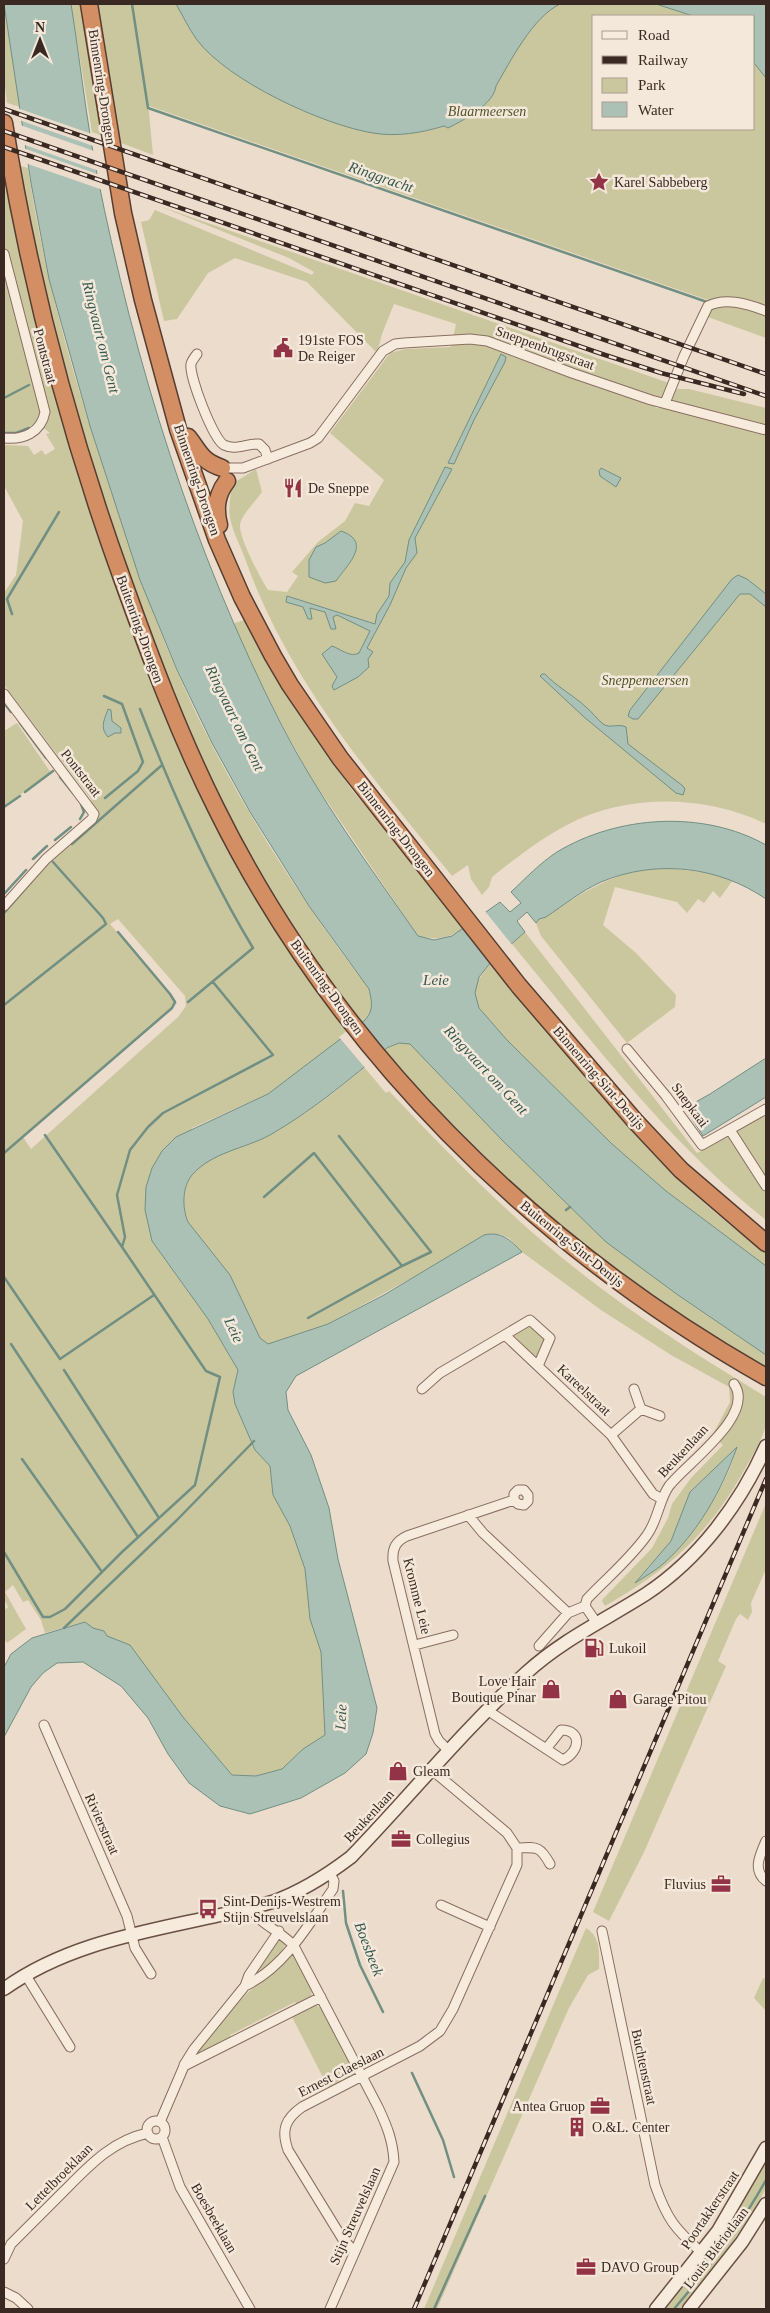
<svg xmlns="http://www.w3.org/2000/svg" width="770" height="2313" font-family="'Times New Roman',serif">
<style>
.green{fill:#cac79f;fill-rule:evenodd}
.water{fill:#abc1b6;stroke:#718f83}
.pier{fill:#ecdccb}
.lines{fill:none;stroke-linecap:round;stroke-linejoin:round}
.stream{stroke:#718f83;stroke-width:2.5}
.street-casing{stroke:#886e60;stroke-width:11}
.secondary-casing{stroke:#6a5043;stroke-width:15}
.highway-casing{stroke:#563e33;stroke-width:19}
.street{stroke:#f7ebdd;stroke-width:9}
.secondary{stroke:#f7ebdd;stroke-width:12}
.highway{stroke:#d38f63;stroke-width:16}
.rail-casing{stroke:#392922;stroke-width:4.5}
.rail{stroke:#f4e8da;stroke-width:2.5;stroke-dasharray:8;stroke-linecap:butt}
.labels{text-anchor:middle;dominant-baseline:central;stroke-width:5;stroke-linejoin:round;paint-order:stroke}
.street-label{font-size:14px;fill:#392922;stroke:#f4e8da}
.park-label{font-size:14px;font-style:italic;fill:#51542a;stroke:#f4e8da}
.poi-label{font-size:14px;fill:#392922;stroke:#f4e8da;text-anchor:start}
.water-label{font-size:15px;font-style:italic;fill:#33584f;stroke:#f4e8da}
</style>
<rect width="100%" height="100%" fill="#ecdccb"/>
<path class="green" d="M71,4h695v334l-58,-21v-17l-559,-194 -1,-4 5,53 -61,-23zM594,16h160v113h-160z
M4,5l16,102 -13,-4 -3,-23z
M4,161l24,7c15,103 44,204 76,302 22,67 44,134 72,199 49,114 118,222 193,320 3,13 5,22 -5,32l-96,73 -76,34 -40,113 56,78 30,51 -3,34 20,46 15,16 3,29 17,31 15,43 5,50 11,33 4,83 -22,14 -21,20 -26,7 -24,-1 -49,-58 -53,-72 -23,-9 -3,-5 -11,-3 -8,-6 -40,11 -4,-13 -13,-20 -5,2 -10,-17 -8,7 21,37 -19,14 -3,-4v-29l4,-3 -4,-8v-687l39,-44 53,-51 -5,-18 -87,-114v-92l12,-18 7,-54 -19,-35v-41l24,1 6,9 8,-5 3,5 10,-6 -9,-15 4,-1 -14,-11 -15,12h-17zM118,919l67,77 1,10 -8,11 -147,132 -8,-12 147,-126 7,-8 -67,-79z
M159,206l510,177 -7,17 -7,8h7l7,-6 6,-13h14l77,19v416c-60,-29 -139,-31 -199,1 -27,14 -51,33 -75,52l-3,10 -7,8 -11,-16 -3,-14 -16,11c-78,-96 -162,-194 -205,-312 -5,-15 -14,-31 -17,-46 -2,-10 1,-24 2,-34l24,-15 6,23c-6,9 -21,23 -22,33 -1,13 21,54 28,65l19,2 11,-16 -6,-4 26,-30 27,-21 10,-18 14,3 15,-26 -54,-47 60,-80 15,-4 46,-2 5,-23 -62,-20 -12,30 -5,19 -70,-71 -72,-24 -27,15 -31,46 -13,2 -23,-99 8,-2 6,-10 157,65 2,-3 -25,-14z
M247,619l45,84 60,87 92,109 -3,2 23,27c-16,11 -27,12 -46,8l-106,-157 -30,-54 -50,-101z
M17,723l34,50 -47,33v-75z
M668,868l49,6 16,6 -13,18 -7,-7 -9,12 -6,-4 -11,14 -10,-11 -62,-15 -12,38 33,28 40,42 -1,12 -48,36 -86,-107 -5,-13 3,-4 7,-2c40,-27 71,-48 122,-49z
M525,932l172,221 69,-38v105c-99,-79 -174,-179 -254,-276z
M491,962c59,72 117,148 183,213 29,29 61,54 92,79v12l-100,-75 -54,-47 -105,-104 -28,-32 -4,-9 1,-16z
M399,1043l11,1 6,4 39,44 223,203 88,60v14l-57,-35 -104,-70 -85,-73 -57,-53 -78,-88z
M364,1067l22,26 3,-2c67,71 135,140 213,198 52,39 108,74 164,108 0,8 1,18 0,26 -2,14 -12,30 -19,42 -36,67 -77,104 -142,141l-3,-5 1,-2 49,-51 16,-30 4,-14 19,-26 32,-33 -11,-9 18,-34 -1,-15 -58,-32 -70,-45 -79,-58 -13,-14 -9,-4 -52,24 -120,66 -60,20 -8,-6 -30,-63 -42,-53c-6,-14 -6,-35 4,-47 20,-23 50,-25 75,-39 35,-19 67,-42 97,-69zM736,1448c-2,20 -32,72 -47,88 -15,17 -35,31 -53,45l35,-40 19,-49z
M531,1324l15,16 -8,18 -8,-5 -16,-18z
M766,1503v66l-15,34 1,9 -4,8 -8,-6 -4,5 -18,42 8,5 -82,186 -35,69 -16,-9z
M586,1928c15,9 13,24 13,41l-11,6 -19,33 -132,301h-13z
M281,1941l4,4 -4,8 -26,24 -3,-1 24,-34z
M295,1956l17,34 -1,7 -14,8 -2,-3 -65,33 1,3 -34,16c4,-14 76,-90 90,-97 3,-1 5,-1 8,-1z
M763,1978l3,1v32l-12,-13z
M315,2005l6,3 33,64v3l-25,14 -38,-74z
M766,2153v35l-11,21 -33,48 -42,52h-20z"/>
<path class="water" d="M4,4h67c9,56 15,114 26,170 38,190 96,377 184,550 38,74 89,143 137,212l16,4 18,-4 48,-34 10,10 11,-9 -10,-11c15,-14 29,-29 46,-40 61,-37 147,-42 209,-7v54c-48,-33 -110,-40 -165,-17 -20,9 -37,23 -55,35l-7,2 -3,4 -9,-11 -10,9 8,11 -34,30 -12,15 -4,16 4,15 28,32 105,104 54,47 100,75v89l-88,-60 -72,-53 -104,-102 -92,-96 -11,-1 -12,5c-38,32 -74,62 -117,87 -26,14 -58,17 -78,40 -10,12 -10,33 -4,47l42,53 30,63 8,6 60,-20 56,-29 100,-60c18,-4 26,5 38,17l-226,124 -10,16 2,18 23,45 18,53 9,51 39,149 -4,25 -7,21 -21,19 -44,25 -51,16 -30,-8 -31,-23 -21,-29 -20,-36 -27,-32 -38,-24 -26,1 -14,10 -12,14 -27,50v-70l7,-13 21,-16 53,-16 8,6 11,3 3,5 23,9 53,72 49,58 24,1 26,-7 21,-20 22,-14 -4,-83 -11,-33 -5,-50 -15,-43 -17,-31 -3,-29 -15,-16 -20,-46 -2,-12 5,-22 -30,-51 -56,-78 -7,-31 1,-23 6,-19 10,-17 14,-14 92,-43 96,-73c10,-10 8,-19 5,-32l-60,-83 -59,-94 -38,-69 -35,-73 -37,-90 -50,-154 -41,-147 -18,-96z
M176,4h384c-27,13 -49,56 -64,82 -2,18 -32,34 -48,42l-4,-2c-23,7 -48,11 -71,7 -50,-8 -145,-52 -176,-93 -8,-11 -14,-24 -21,-36z
M656,4h110v74l-12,-15v-47h-61z
M501,354l5,3 -1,5 -31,58 -20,44 -6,-1z
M445,467l7,2 -37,69 2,15 -11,15 -16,37 -23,43 6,4 -5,7 1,8 -11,10 -24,13 -2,-4 5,-9 -15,-23 10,-8c9,3 18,12 27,7l11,-22 -33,-16 -4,2 3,12h-5l-6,-17 -15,-4 2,11h-4l-5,-12 -17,-5 1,-6 88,28 2,-10 12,-18 1,-13 15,-21 4,-22z
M601,468l20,10 -5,9 -16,-11 -1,-5z
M341,531c32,11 6,34 -5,50l-11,2 -16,-6v-17l7,-13 9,-4z
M738,575l9,4 19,15v13l-16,-13h-10l-102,125h-5l-5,-3 2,-6 102,-131z
M542,674h3c12,13 28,21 41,33 6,5 11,12 17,17 7,5 15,-1 23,3l2,17 55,42 2,3 -2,6 -7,-2 -92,-76 -44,-41z
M108,709l3,1 1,11 9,7v5h-6l-7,4c-9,-10 -3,-18 0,-28z
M766,1058v39l-63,39 -18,-28 25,-14z
M737,1447c-15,43 -39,86 -74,117 -8,7 -19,13 -28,19l36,-42 19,-49z"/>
<path class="pier" d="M17,108l78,27 1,12 -77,-27z
M20,125l77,27 2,19 -77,-27z
M23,148l77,27 3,15 -78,-27z
M484,910l29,36 -20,19 -31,-38z
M360,1021l26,31 -20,17 -27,-32z"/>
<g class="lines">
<path class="stream" d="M132,4l16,104 559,194
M4,398l25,-13
M4,433h12l13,-5
M12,614l-5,-15 52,-87
M104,696l18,8 21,58 -5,9 -33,27
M4,703l7,9
M140,709c32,83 67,163 113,239l-65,54
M20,723l26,35
M60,777l13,16
M25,792l28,-21
M4,807l16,-11
M80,819l4,-7 -3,-8
M55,840l16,-13
M72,844l90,-79
M33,859l14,-13
M4,894l22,-24
M4,913l27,-31
M4,1005l102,-81 -3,-6 -50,-56
M45,1135l77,112
M339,1136l92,116 -29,14
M4,1153l168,-145 3,-6 -5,-8 -52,-62
M264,1197l50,-44 88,113 -94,52
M566,1210l4,-3
M4,1277l56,82 94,-64
M11,1344l127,193
M64,1370l95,148
M22,1459l80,113
M4,1552l39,65h7l15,-8 57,-57 73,-67 25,-108 -14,-6 -84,-124 3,-10 -8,-42 13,-45 18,-23 15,-14 110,-58 -60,-73
M64,1628l113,-108 77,-79
M343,1891l3,32 14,42 23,47
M412,2073l31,67 11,37
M434,2309l51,-113
M674,2309c35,-41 66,-82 92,-129"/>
<defs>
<path id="street" d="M4,254l41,158c-4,21 -22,28 -41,26
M197,354c-2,3 -5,6 -6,10 -2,12 22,75 33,81 12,6 23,-2 35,-1l6,6 3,9
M665,403l19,-47 24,-50c18,-9 40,-2 58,5
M222,468h21l67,-25 8,-5 65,-87 12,-7 9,-1 66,-4 17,2 85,32 79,27 115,30
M4,694l90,120 -2,5 -46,40 -42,47
M627,1049l39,47 36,49 64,-36
M730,1130l36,56
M506,1336l105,99
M422,1389l18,-16 90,-53 20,18 -12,28
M634,1389l7,20
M660,1416l-19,-7 -30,26 42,59 9,5
M468,1515l15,18 85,80
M585,1606l2,-7c20,-21 44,-41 60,-64 11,-15 12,-35 22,-49 18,-23 87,-71 65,-102
M585,1606l11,16
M415,1645l38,-10
M539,1646l29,-33 17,-7
M487,1710l76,50c17,-8 20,-30 -2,-30l-15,19
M44,1725l83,191 8,32 16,26
M449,1751l-10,-10 -4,-7 -42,-173c-1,-13 3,-20 14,-25l107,-36v-6l4,-4h6l4,5v6l-4,4 -6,-1 -4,-4
M766,1841c-6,14 -14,29 0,40
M517,1848c20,-1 23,-2 33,16
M441,1905l49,22
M251,1908c8,16 30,23 43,38l84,161c9,19 15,34 16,55l-64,147
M602,1931l53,254c12,34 20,44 46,67
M25,1974l45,73
M245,1986c40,-19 64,-62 88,-97l1,-8 -4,-8
M184,2065l10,-16 51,-63 4,-11 30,-44
M147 2130a9 9 0 1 1 18 0a9 9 0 1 1-18 0Z
M160,2122l24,-56 137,-69
M162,2137l18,50 70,122
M354,2251l-12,-13 -54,-88c-7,-20 -3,-31 14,-43l118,-61 20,-15 13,-22 64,-144v-17l-10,-15 -75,-63
M4,2259l7,-15c17,-17 35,-35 52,-52 26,-26 48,-51 85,-59
M4,2292l12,6 12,11"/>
<path id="secondary" d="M4,1989c64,-46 141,-57 216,-74 18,-4 35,-8 52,-13 29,-10 54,-26 79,-45 58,-60 112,-127 175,-184 36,-33 79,-53 120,-79 53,-35 94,-90 120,-148
M656,2309l62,-78 48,-83
M689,2309l53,-67 24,-38"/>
<path id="highway" d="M89,4l34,209 20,87 35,129 39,111 25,57 31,59 17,29 50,73 179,228 116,135 46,49 85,73
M4,123c25,157 65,309 119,458 28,78 56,153 93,227 119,241 317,437 550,569
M188,437c12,15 13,24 34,31
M219,525c-4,-16 -3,-30 8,-44"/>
</defs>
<use href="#street" class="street-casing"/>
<use href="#secondary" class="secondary-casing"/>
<use href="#highway" class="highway-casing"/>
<use href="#street" class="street"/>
<use href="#secondary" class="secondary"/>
<use href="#highway" class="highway"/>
<defs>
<path id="rail" d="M4,109l762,265
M4,131l762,265
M4,147l598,207 59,19 83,21
M414,2309l352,-830"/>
</defs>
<use href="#rail" class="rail-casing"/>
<use href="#rail" class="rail"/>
</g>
<defs>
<symbol id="sight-bare" viewBox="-9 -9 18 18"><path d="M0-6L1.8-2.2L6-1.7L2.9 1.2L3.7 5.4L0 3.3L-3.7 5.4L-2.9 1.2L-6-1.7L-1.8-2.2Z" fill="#923445" stroke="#f4e8da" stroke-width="2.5" paint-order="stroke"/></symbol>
<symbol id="civic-bare" viewBox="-9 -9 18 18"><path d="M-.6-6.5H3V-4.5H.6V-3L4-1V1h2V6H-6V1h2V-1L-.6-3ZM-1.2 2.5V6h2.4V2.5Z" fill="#923445" stroke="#f4e8da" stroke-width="2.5" paint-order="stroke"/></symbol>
<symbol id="restaurant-bare" viewBox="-9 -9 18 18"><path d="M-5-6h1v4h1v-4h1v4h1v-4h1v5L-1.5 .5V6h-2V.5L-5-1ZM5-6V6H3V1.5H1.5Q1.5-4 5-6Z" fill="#923445" stroke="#f4e8da" stroke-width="2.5" paint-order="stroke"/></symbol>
<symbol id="fuel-bare" viewBox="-9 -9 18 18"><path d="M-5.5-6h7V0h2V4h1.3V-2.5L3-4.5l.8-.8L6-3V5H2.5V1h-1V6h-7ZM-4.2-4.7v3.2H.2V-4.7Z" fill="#923445" stroke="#f4e8da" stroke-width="2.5" paint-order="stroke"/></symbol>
<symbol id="shop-bare" viewBox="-9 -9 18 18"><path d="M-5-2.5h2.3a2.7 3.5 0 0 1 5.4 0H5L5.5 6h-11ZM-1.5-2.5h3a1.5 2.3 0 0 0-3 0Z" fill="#923445" stroke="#f4e8da" stroke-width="2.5" paint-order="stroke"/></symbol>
<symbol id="office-bare" viewBox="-9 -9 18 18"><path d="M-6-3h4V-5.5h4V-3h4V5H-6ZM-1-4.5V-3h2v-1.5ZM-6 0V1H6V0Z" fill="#923445" stroke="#f4e8da" stroke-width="2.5" paint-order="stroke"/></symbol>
<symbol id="bus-bare" viewBox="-9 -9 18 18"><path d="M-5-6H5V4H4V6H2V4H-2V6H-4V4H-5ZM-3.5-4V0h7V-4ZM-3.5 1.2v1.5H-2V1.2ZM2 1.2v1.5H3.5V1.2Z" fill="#923445" stroke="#f4e8da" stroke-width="2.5" paint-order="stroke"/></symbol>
<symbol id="building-bare" viewBox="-9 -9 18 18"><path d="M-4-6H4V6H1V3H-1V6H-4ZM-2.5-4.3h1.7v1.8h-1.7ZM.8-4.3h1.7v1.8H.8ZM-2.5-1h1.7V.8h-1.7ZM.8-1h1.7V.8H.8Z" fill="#923445" stroke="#f4e8da" stroke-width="2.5" paint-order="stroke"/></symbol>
</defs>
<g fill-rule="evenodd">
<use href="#sight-bare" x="585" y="168" width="28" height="28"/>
<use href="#civic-bare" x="269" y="334" width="28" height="28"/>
<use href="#restaurant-bare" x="279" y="474" width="28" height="28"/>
<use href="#fuel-bare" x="580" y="1634" width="28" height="28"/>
<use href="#shop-bare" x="537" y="1675" width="28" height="28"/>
<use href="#shop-bare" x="604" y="1685" width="28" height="28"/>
<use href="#shop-bare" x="384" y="1757" width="28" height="28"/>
<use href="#office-bare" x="387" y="1825" width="28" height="28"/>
<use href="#office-bare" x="707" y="1870" width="28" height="28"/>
<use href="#bus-bare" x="194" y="1895" width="28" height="28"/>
<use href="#office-bare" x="586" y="2092" width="28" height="28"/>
<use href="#building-bare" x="563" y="2113" width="28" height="28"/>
<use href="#office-bare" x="572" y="2253" width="28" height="28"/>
</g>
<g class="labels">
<g class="street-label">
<text transform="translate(102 87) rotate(81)">Binnenring-Drongen</text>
<text transform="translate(545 348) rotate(20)">Sneppenbrugstraat</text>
<text transform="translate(45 356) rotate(75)">Pontstraat</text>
<text transform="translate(197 480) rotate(71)">Binnenring-Drongen</text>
<text transform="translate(140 629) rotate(70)">Buitenring-Drongen</text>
<text transform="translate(81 773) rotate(52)">Pontstraat</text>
<text transform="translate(396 829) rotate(52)">Binnenring-Drongen</text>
<text transform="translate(327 987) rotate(54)">Buitenring-Drongen</text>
<text transform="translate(599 1078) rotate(49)">Binnenring-Sint-Denijs</text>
<text transform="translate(690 1105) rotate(53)">Snepkaai</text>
<text transform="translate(572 1244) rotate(39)">Buitenring-Sint-Denijs</text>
<text transform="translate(584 1390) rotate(43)">Kareelstraat</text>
<text transform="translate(683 1451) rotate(-47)">Beukenlaan</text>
<text transform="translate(417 1596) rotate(76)">Kromme Leie</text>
<text transform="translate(369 1816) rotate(-47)">Beukenlaan</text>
<text transform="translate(102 1824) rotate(66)">Rivierstraat</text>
<text transform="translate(644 2067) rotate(78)">Buchtenstraat</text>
<text transform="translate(341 2072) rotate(-27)">Ernest Claeslaan</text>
<text transform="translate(59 2177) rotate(-45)">Lettelbroeklaan</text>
<text transform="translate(710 2210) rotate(-56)">Poortakkerstraat</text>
<text transform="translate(355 2216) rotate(-66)">Stijn Streuvelslaan</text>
<text transform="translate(214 2218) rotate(60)">Boesbeeklaan</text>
<text transform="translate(716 2248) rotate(-53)">Louis Blériotlaan</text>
</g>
<g class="park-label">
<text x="487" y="111">Blaarmeersen</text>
<text x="645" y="680">Sneppemeersen</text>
</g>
<g class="poi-label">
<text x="614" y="182">Karel Sabbeberg</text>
<text x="298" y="340">191ste FOS<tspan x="298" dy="16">De Reiger</tspan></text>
<text x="308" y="488">De Sneppe</text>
<text x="609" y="1648">Lukoil</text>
<text x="536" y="1681" text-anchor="end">Love Hair<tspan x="536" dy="16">Boutique Pinar</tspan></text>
<text x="633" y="1699">Garage Pitou</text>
<text x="413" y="1771">Gleam</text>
<text x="416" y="1839">Collegius</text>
<text x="706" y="1884" text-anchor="end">Fluvius</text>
<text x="223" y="1901">Sint-Denijs-Westrem<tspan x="223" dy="16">Stijn Streuvelslaan</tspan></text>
<text x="585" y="2106" text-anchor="end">Antea Gruop</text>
<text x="592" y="2127">O.&amp;L. Center</text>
<text x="601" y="2267">DAVO Group</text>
</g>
<g class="water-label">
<text transform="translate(381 177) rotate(19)">Ringgracht</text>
<text transform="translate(101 337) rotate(76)">Ringvaart om Gent</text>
<text transform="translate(235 718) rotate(64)">Ringvaart om Gent</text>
<text x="436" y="980">Leie</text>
<text transform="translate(486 1070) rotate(47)">Ringvaart om Gent</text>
<text transform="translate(234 1330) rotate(65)">Leie</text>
<text transform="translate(341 1717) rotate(-87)">Leie</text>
<text transform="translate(369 1949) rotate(69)">Boesbeek</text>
</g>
</g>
<rect width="770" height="2313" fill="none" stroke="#392922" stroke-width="10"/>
<rect x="592" y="15" width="162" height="115" fill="#f4e8da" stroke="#a99c90"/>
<rect x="602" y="31" width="25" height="8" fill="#f7ebdd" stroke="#a99c90"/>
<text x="638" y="40" font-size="15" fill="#392922">Road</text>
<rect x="602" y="56" width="25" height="8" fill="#392922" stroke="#a99c90"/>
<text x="638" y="65" font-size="15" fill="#392922">Railway</text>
<rect x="602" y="78" width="25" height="15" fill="#cac79f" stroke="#a99c90"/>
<text x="638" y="90" font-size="15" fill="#392922">Park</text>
<rect x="602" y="102" width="25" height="15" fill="#abc1b6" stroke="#a99c90"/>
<text x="638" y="115" font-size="15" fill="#392922">Water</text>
<g transform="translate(40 40)" stroke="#f4e8da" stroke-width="4" paint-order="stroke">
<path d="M0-4L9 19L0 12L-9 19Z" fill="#392922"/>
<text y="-8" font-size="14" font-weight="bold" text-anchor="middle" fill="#392922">N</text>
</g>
</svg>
